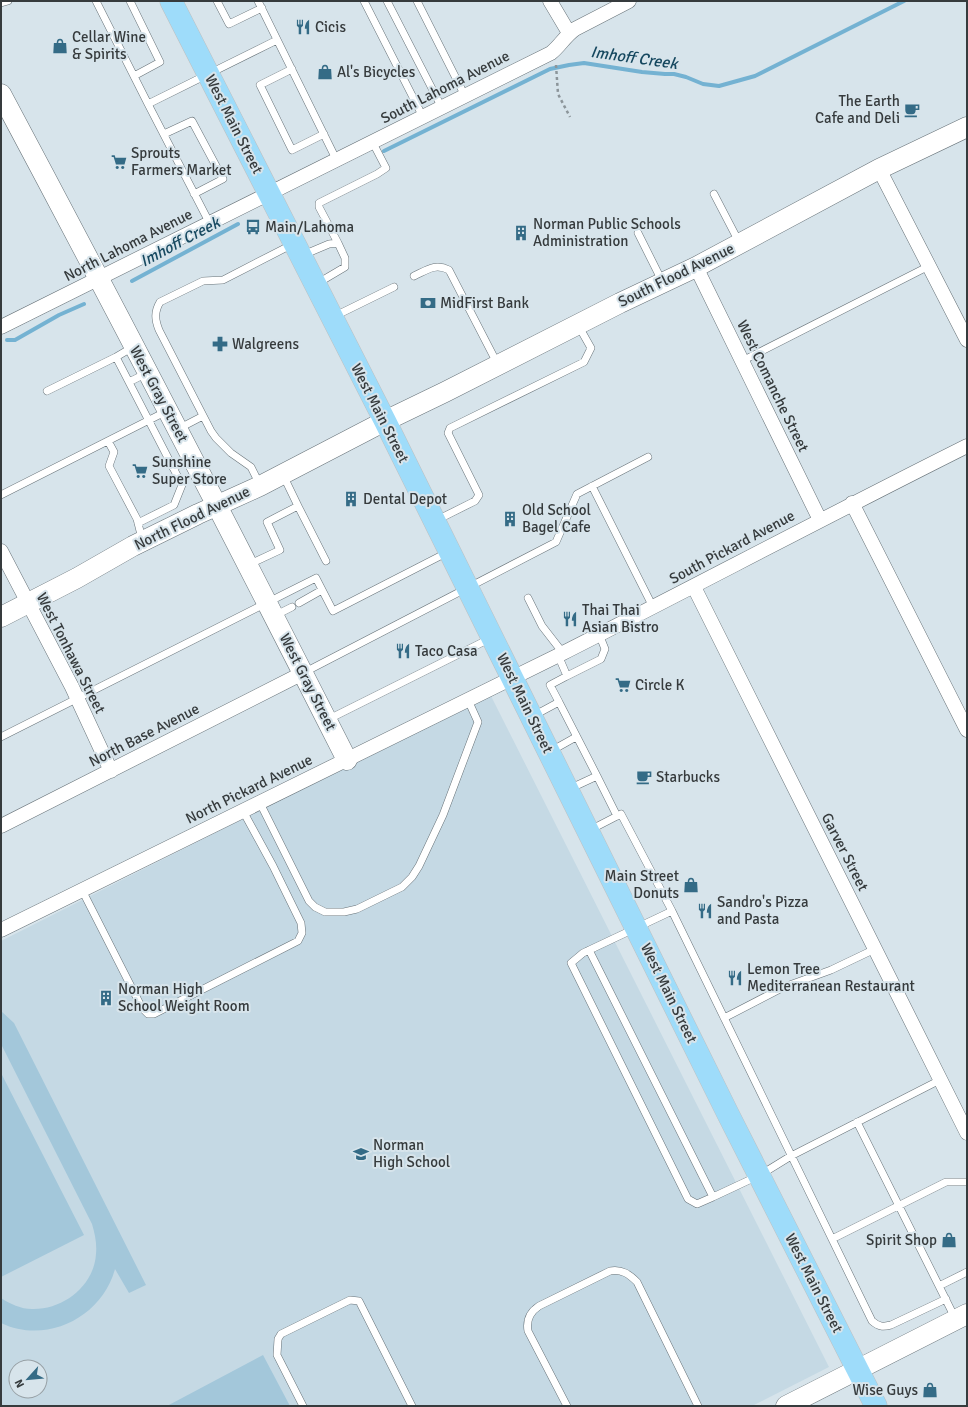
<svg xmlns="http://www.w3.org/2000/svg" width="968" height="1407" font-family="Signika,sans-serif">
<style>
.built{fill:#c5d9e4;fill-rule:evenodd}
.grass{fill:#a3c7da}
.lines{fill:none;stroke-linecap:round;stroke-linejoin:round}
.stream{stroke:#74b2d2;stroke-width:4}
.lane-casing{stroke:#677278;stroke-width:8}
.street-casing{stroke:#677278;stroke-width:15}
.secondary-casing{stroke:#677278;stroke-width:21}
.primary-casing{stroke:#bfc0c1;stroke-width:23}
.path{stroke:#8c959a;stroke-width:2.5;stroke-dasharray:3 3;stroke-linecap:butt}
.lane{stroke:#fff;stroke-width:7}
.street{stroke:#fff;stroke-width:14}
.secondary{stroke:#fff;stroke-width:20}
.primary{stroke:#9edcfa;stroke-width:22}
.labels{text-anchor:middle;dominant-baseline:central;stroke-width:4;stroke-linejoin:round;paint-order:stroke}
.poi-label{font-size:15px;fill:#363b3d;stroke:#d7e4eb;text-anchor:start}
.street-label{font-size:15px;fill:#363b3d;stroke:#d7e4eb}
.water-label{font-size:16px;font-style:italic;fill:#174960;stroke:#d7e4eb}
</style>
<rect width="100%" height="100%" fill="#d7e4eb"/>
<path class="built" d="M490,694l339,673 -77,39h-751v-465zM16,1367h24v24h-24z"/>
<path class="grass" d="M1,1011l13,12 132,262 -17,8 -14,-24c-13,48 -68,76 -114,54v-25c9,6 20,11 31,11 31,1 62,-23 64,-55 1,-10 -1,-20 -4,-30l-91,-180z
M1,1073l83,162 -83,42z
M263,1355l27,51h-123z"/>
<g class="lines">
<path class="stream" d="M384,151l166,-82 19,-4 15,-2 58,9 23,2h9l12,3 17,7 16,2 36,-10 149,-75
M132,281l106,-57
M7,340h8l44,-25 25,-11"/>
<defs>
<path id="lane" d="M96,1l52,103 129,-64
M130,1l30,61 -26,14
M217,1l12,23 33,-16
M258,1l79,160
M364,1l59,116
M387,1l55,107
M417,1l48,95
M1,3l7,-2
M292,69l-32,16 32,65 32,-16
M148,104l61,118
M164,134l28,-13 31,58 -29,15
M714,194l25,48
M638,233l24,48
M338,243l-19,-36v-4l58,-29 9,-6 -13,-25
M303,255l26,-11 9,-1 7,15v9l-27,16
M414,276c13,-6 21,-13 35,-6l48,93
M335,316l59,-29
M116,357l17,-10
M742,361l187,-95
M129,382l18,-9
M47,391l69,-34 66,128 -8,20 -36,18
M178,429l25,-13
M108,441l6,11 -5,14 28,53 5,20
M173,468l18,-9
M260,485l-9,-18 -20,-14 -15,-15 -5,-7 -52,-101c-4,-10 -5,-18 1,-28l43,-21 20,-1 70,-36
M592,486l61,121
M1,495l166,-84
M298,506l28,55
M437,520l38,-19 4,-6 -31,-62 2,-5 134,-66 7,-14 -13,-23
M248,565l32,-15 -13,-28 31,-16 -15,-31
M528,598l14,28 21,27
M299,603l23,-13
M274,616l18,-9
M558,655l9,21 -17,9 9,17
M305,672l251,-130 21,-48 71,-37
M567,676l34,-17 4,-10 -6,-15
M533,716l26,-14 38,74
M327,720l162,-81
M1,737l315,-159 17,33 115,-59
M551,751l25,-14
M569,789l28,-13 20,40
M260,803l49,98 6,6 10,5h19l13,-3 45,-22 10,-10 7,-11 24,-51 35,-93 -10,-22
M590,830l31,-16 51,97 200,410c7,6 11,6 19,4l55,-26
M82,890l60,118 6,6h6l144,-73 4,-8 -1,-10 -28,-57 -30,-55
M589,950l124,247 -16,7 -9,-5 -117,-236 12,-10 89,-42
M724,1018l60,-31 47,-17 44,-21
M857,1122l98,196
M713,1197l47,-22 31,-19 149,-76
M832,1239l114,-57h21
M939,1286l28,-14
M303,1406l-26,-51 1,-16 3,-5 69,-34 9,1 53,105
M567,1406l-39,-75c-2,-11 2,-19 11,-25l71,-35c12,-2 19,3 27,11l61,124"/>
<path id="street" d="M550,1l19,32
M879,169l88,171
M696,267l124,253
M1,327l550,-274c9,-7 14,-17 24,-24l54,-28
M852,503l115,227
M1,551l71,136 39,84
M694,587l273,546
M1,826l302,-153
M1,930c187,-92 374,-183 560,-276 136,-69 270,-140 406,-208"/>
<path id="secondary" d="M1,94c118,221 233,443 346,666
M1,617l76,-39 56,-32 65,-32 62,-28 125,-65 60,-29 175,-89 76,-36 183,-98 88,-42
M786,1406l181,-92"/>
<path id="primary" d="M171,1l214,420 343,693 148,292"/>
</defs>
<use href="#lane" class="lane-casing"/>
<use href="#street" class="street-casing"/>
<use href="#secondary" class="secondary-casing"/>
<use href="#primary" class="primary-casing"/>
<path class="path" d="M556,65l2,29 12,23"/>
<use href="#lane" class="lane"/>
<use href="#street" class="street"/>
<use href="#secondary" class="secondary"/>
<use href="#primary" class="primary"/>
</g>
<defs>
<symbol id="restaurant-bare" viewBox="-9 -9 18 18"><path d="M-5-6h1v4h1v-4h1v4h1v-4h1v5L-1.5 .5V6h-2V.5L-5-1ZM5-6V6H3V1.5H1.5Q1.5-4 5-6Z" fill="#346b86" stroke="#d7e4eb" stroke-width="2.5" paint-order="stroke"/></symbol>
<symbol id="shop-bare" viewBox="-9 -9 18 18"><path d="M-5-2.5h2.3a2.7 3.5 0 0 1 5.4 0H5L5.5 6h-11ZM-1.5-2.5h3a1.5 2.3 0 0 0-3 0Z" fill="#346b86" stroke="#d7e4eb" stroke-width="2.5" paint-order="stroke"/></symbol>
<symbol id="cafe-bare" viewBox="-9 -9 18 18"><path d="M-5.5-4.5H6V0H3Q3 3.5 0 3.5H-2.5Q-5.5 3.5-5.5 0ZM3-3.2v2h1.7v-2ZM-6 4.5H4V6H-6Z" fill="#346b86" stroke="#d7e4eb" stroke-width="2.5" paint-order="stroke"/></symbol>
<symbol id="supermarket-bare" viewBox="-9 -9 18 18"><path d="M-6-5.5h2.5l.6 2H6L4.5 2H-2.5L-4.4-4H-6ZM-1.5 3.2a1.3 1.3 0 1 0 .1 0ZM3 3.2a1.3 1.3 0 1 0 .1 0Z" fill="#346b86" stroke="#d7e4eb" stroke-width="2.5" paint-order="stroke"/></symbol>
<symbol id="bus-bare" viewBox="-9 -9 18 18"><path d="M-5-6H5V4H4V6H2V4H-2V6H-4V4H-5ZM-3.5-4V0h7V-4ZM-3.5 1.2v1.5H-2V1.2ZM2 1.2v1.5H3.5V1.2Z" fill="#346b86" stroke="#d7e4eb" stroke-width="2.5" paint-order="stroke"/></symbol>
<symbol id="building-bare" viewBox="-9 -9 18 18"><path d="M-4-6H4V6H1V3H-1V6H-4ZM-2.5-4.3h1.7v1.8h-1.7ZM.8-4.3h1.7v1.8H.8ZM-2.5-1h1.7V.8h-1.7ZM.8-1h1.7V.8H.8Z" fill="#346b86" stroke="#d7e4eb" stroke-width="2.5" paint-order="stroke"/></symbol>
<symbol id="bank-bare" viewBox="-9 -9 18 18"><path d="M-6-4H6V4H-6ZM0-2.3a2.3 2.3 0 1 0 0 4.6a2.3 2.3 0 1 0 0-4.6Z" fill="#346b86" stroke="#d7e4eb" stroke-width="2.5" paint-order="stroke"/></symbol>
<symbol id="pharmacy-bare" viewBox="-9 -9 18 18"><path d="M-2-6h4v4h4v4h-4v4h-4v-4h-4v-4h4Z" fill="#346b86" stroke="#d7e4eb" stroke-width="2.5" paint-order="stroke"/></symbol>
<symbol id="school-bare" viewBox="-9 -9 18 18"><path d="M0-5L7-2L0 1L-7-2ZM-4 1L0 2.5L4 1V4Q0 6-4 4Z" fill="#346b86" stroke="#d7e4eb" stroke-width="2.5" paint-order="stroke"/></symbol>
</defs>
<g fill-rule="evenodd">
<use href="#restaurant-bare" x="292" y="16" width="22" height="22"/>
<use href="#shop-bare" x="49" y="35" width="22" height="22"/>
<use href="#shop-bare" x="314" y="61" width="22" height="22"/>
<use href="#cafe-bare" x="901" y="99" width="22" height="22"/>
<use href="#supermarket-bare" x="108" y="151" width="22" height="22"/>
<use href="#bus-bare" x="242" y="216" width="22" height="22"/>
<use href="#building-bare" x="510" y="222" width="22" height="22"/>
<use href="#bank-bare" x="417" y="292" width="22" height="22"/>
<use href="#pharmacy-bare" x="209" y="333" width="22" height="22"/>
<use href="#supermarket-bare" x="129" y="460" width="22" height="22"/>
<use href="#building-bare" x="340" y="488" width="22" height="22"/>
<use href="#building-bare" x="499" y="508" width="22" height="22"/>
<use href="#restaurant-bare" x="559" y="608" width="22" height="22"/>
<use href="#restaurant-bare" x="392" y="640" width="22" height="22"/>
<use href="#supermarket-bare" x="612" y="674" width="22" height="22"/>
<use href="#cafe-bare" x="633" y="766" width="22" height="22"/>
<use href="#shop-bare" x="680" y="874" width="22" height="22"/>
<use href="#restaurant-bare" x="694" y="900" width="22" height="22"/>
<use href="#restaurant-bare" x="724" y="967" width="22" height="22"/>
<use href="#building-bare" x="95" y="987" width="22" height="22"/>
<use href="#school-bare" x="350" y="1143" width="22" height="22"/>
<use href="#shop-bare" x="938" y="1229" width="22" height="22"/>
<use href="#shop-bare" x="919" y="1379" width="22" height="22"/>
</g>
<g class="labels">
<g class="poi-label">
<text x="315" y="27">Cicis</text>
<text x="72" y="37">Cellar Wine<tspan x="72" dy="17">&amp; Spirits</tspan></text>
<text x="337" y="72">Al's Bicycles</text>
<text x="900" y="101" text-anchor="end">The Earth<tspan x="900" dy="17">Cafe and Deli</tspan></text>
<text x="131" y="153">Sprouts<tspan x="131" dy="17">Farmers Market</tspan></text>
<text x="533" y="224">Norman Public Schools<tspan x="533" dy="17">Administration</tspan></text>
<text x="265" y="227">Main/Lahoma</text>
<text x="440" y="303">MidFirst Bank</text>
<text x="232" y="344">Walgreens</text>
<text x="152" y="462">Sunshine<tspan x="152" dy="17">Super Store</tspan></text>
<text x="363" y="499">Dental Depot</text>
<text x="522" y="510">Old School<tspan x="522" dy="17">Bagel Cafe</tspan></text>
<text x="582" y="610">Thai Thai<tspan x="582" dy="17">Asian Bistro</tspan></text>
<text x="415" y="651">Taco Casa</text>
<text x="635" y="685">Circle K</text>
<text x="656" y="777">Starbucks</text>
<text x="679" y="876" text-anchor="end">Main Street<tspan x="679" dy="17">Donuts</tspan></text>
<text x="717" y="902">Sandro's Pizza<tspan x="717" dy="17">and Pasta</tspan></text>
<text x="747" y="969">Lemon Tree<tspan x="747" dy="17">Mediterranean Restaurant</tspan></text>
<text x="118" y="989">Norman High<tspan x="118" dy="17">School Weight Room</tspan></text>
<text x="373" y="1145">Norman<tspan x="373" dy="17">High School</tspan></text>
<text x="937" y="1240" text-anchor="end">Spirit Shop</text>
<text x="918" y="1390" text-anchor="end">Wise Guys</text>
</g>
<g class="street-label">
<text transform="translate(445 87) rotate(-27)">South Lahoma Avenue</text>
<text transform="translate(234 124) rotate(63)">West Main Street</text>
<text transform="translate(128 245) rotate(-27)">North Lahoma Avenue</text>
<text transform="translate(676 275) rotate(-26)">South Flood Avenue</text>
<text transform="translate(773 386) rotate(64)">West Comanche Street</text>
<text transform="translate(159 394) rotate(62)">West Gray Street</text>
<text transform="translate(380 413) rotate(63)">West Main Street</text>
<text transform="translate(192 518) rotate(-26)">North Flood Avenue</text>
<text transform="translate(732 547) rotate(-28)">South Pickard Avenue</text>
<text transform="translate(71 653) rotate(63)">West Tonhawa Street</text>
<text transform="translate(308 682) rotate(63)">West Gray Street</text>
<text transform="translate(525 703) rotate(64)">West Main Street</text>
<text transform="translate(144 735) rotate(-27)">North Base Avenue</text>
<text transform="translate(249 789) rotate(-26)">North Pickard Avenue</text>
<text transform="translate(845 852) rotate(63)">Garver Street</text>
<text transform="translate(669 993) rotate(64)">West Main Street</text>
<text transform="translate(814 1283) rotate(63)">West Main Street</text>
</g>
<g class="water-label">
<text transform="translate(634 58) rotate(8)">Imhoff Creek</text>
<text transform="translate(180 242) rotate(-28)">Imhoff Creek</text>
</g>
</g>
<rect width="968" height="1407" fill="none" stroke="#363b3d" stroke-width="4"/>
<g transform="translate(28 1379) rotate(243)"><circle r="19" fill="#d7e4eb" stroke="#97a0a5"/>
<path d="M0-3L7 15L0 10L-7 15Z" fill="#346b86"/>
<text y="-6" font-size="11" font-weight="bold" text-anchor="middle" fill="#363b3d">N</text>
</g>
</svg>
